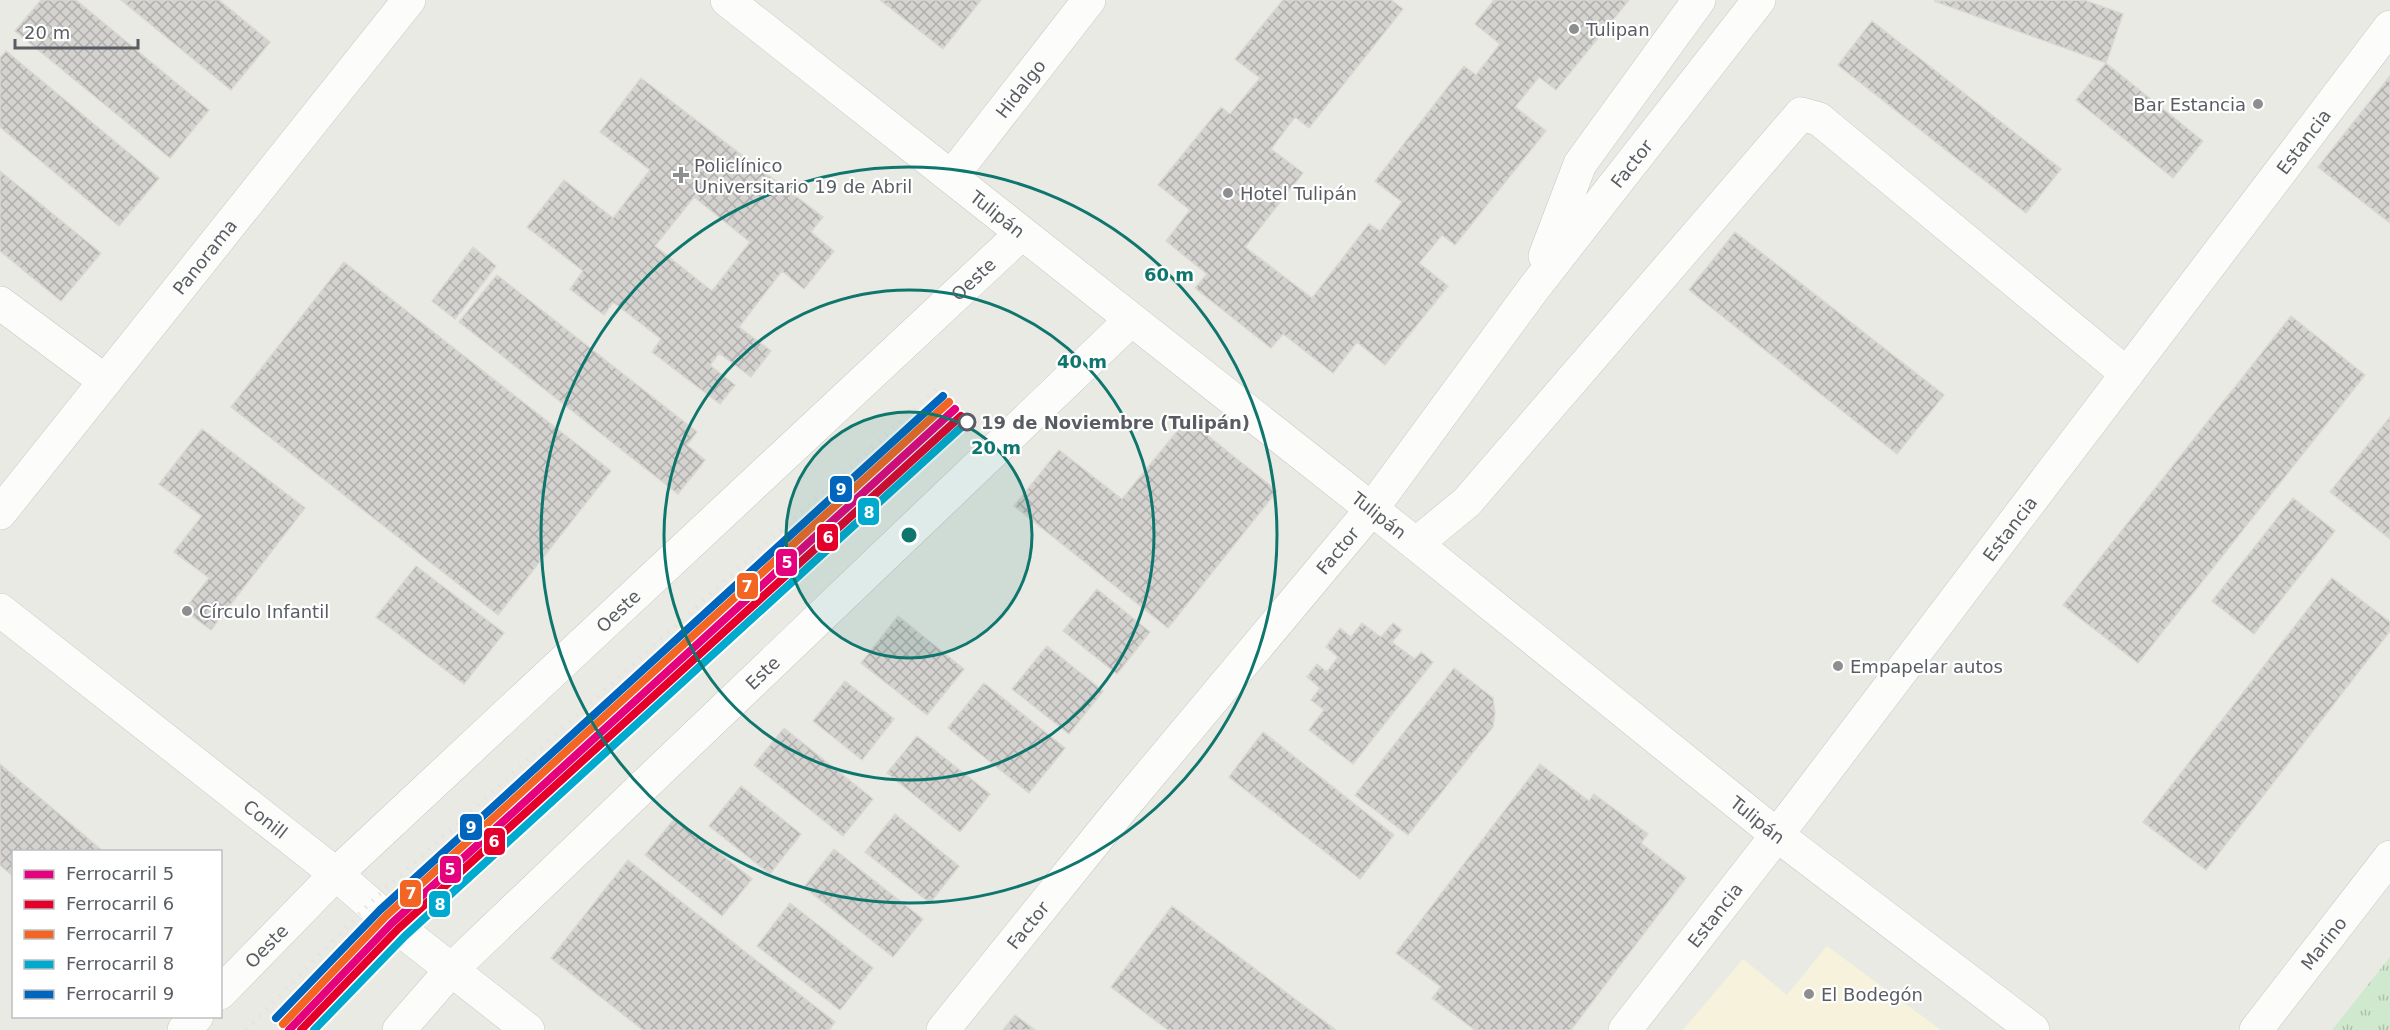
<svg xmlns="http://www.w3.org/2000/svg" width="2390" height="1030" font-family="'DejaVu Sans',sans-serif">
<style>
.commercial{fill:#f6f2db}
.grass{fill:url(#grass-tufts)}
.building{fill:url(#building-cross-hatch);stroke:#dad8d3;stroke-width:1.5;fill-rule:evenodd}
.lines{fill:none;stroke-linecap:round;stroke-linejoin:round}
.minor-casing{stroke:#c6c8c6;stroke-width:34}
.minor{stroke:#fcfcfb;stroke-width:33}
.rail{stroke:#e2e3e2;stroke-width:4.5;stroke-dasharray:1.5 8;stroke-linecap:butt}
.rail-1-casing{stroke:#fff;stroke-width:12}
.rail-2-casing{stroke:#fff;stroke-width:12}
.rail-3-casing{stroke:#fff;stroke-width:12}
.rail-4-casing{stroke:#fff;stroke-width:12}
.rail-5-casing{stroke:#fff;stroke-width:12}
.rail-1{stroke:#e5007d;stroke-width:8}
.rail-2{stroke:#e4002b;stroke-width:8}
.rail-3{stroke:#f26522;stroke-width:8}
.rail-4{stroke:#00a9ce;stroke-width:8}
.rail-5{stroke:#0065bd;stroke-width:8}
.ring{fill:none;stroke:#0f766e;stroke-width:3}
.poi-dot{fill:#8c8e90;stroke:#fff;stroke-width:2}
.stop-dot{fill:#fff;stroke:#595d63;stroke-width:3}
.labels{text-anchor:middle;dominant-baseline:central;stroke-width:4.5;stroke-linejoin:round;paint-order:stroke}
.poi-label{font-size:18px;fill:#595d63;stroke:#fff;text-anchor:start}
.street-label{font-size:18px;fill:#595d63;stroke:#fff}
.stop-label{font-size:18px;font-weight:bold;fill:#595d63;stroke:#fff;text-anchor:start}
.centre{fill:#0f766e;stroke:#fff;stroke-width:3}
.ring-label{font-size:18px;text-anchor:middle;font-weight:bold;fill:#0f766e;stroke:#fff;stroke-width:4.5;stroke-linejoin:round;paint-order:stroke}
.line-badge{stroke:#fff;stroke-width:2}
.badge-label{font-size:16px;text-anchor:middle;font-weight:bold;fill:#fff}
</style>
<defs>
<pattern id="grass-tufts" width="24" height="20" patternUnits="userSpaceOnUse" patternTransform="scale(1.5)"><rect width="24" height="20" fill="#cfe9ce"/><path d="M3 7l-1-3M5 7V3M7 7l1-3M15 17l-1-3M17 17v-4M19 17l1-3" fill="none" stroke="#abc0ab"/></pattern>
<pattern id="building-cross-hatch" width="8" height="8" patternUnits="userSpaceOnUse" patternTransform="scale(1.5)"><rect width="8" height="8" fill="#d4d3cf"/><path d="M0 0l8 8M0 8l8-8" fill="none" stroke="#afaeac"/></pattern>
</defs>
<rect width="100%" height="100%" fill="#eaeae4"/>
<path class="commercial" d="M1827,946l114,84h-258l60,-71 44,36z"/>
<path class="grass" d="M2390,957v73h-58z"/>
<path class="building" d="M41,0h35l133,110 -39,48 -155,-127z
M121,0h98l51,42 -39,48z
M880,0h101l-38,49z
M1283,0h108l12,9 -94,119 -14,-11 -24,32 32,24 -58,74 67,51 57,-74 11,7 22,-29 -27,-21 89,-115 12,9 24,-31 -25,-20 19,-24h135l-73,90 -17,-13 -24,30 31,24 -91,114 -13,-10 -23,28 29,23 -63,79 -28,-23 -24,31 -50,-39 -12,14 -76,-60 12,-14 -41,-33 24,-31 -32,-25 63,-78 9,7 30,-36 -25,-19z
M2084,0l39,14 -17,49 -172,-62z
M1872,21l189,148 -35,44 -188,-148z
M6,51l153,127 -40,48 -119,-99v-69z
M2106,63l97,78 -30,37 -97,-78z
M2390,76v147l-72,-56z
M641,78l182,139 -12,15 23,19 -30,38 -22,-18 -43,56 32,24 -20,26 -32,-24 -9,12 25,20 -15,19 -68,-52 9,-13 -48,-37 -9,13 -34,-26 13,-18 -56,-44 37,-47 49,38 37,-48 -50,-38zM694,197l56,45 -38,49 -57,-45z
M0,171l101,82 -40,48 -61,-50z
M1735,232l209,163 -47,59 -208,-164z
M473,247l23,19 -41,53 -23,-18z
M344,262l267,209 -113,144 -267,-208z
M497,275l200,157 -10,13 18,15 -27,34 -219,-172z
M2291,316l74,59 -227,288 -75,-58z
M2390,417v122l-60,-47z
M1187,419l90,72 -109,137 -154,-122 45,-56 63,49z
M202,429l103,79 -94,122 -27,-20 25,-32 -35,-26 28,-36 -43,-32z
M2293,498l42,33 -81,103 -42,-33z
M416,566l88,67 -40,51 -88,-67z
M2332,578l58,44v9l-184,239 -63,-48z
M1097,589l53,43 -33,42 -54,-43z
M898,616l66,53 -37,46 -66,-52z
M1362,623l19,14 12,-14 9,7 -10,12 23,17 6,-7 12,10 -80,102 -44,-34 15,-20 -13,-10 9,-12 -13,-11 10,-13 10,8 11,-15 -12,-10 14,-19 11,9z
M1047,646l56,45 -34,43 -57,-45z
M1454,668l39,30 2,15 -2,14 -85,108 -53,-40z
M845,681l49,38 -32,41 -49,-39z
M984,683l81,65 -36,45 -81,-65z
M784,728l89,71 -30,37 -89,-71z
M1263,732l131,103 -34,44 -131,-102z
M917,736l73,58 -30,38 -73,-59z
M0,764l104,88h-90v25l-14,-12z
M1540,764l49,37 5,-7 54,40 -7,9 45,35 -115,152h-96l-43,-32 9,-11 -45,-34z
M741,786l60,48 -31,40 -61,-48z
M895,814l64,52 -29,37 -65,-51z
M675,818l77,61 -30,37 -77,-61z
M834,849l89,70 -30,38 -89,-70z
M628,860l207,162 -6,8h-186l-92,-72z
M790,903l83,65 -33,42 -83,-64z
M1172,906l164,124h-168l-57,-43z
M1015,1015l20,15h-32z"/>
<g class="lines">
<defs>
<g id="minor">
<path id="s1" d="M727,0l689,544 361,291 256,195"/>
<path id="s2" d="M952,176l137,-176"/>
<path d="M1545,256l35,-92 119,-164"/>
<path d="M0,303l105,78"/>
<path id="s3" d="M0,513l409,-513"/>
<path d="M1416,544l51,-42 334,-388 18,5 308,255"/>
<path id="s4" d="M0,610l336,264 56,49 136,107"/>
<path id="s5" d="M220,993l116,-119 685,-640"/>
<path d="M184,1030l13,-14"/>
<path id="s6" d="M399,1030l53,-61 679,-649"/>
<path id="s7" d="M943,1030l174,-216 254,-304 163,-222 225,-288"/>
<path id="s8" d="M1625,1030l152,-195 613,-808"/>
<path id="s9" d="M2256,1030l134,-173"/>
</g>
</defs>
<use href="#minor" class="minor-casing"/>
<use href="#minor" class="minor"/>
<path class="rail" d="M246,1030l123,-126 567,-515"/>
<defs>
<path id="rail-1" d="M289,1030l103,-107 563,-514"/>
<path id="rail-2" d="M301,1030l97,-101 563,-513"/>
<path id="rail-3" d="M283,1024l103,-108 563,-514"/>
<path id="rail-4" d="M314,1030l91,-94 562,-514"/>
<path id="rail-5" d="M276,1018l104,-108 563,-514"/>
</defs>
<use href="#rail-1" class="rail-1-casing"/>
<use href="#rail-2" class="rail-2-casing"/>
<use href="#rail-3" class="rail-3-casing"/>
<use href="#rail-4" class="rail-4-casing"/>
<use href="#rail-5" class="rail-5-casing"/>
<use href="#rail-1" class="rail-1"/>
<use href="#rail-2" class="rail-2"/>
<use href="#rail-3" class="rail-3"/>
<use href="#rail-4" class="rail-4"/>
<use href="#rail-5" class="rail-5"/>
</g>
<circle cx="909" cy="535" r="123" fill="#0f766e" fill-opacity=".12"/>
<g class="ring">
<circle cx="909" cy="535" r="123"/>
<circle cx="909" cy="535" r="245"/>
<circle cx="909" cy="535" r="368"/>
</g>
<g class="poi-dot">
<circle cx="1574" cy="29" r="6"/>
<circle cx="2258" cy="104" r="6"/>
<path d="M678 166h6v6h6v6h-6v6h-6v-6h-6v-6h6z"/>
<circle cx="1228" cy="193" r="6"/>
<circle cx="187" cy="611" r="6"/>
<circle cx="1838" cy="666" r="6"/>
<circle cx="1809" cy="994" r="6"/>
</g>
<circle class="stop-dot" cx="967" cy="422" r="8"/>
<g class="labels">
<g class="poi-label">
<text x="1586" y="29">Tulipan</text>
<text x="2246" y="104" text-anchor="end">Bar Estancia</text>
<text x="694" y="165">Policlínico<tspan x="694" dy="21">Universitario 19 de Abril</tspan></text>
<text x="1240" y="193">Hotel Tulipán</text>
<text x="199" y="611">Círculo Infantil</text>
<text x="1850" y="666">Empapelar autos</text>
<text x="1821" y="994">El Bodegón</text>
</g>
<g class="street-label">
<text stroke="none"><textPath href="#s2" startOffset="111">Hidalgo</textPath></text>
<text stroke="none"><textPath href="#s8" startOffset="1118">Estancia</textPath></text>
<text stroke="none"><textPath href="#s7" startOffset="1107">Factor</textPath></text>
<text stroke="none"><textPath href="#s1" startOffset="345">Tulipán</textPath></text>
<text stroke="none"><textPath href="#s3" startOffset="328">Panorama</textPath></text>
<text stroke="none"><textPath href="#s5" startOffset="1038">Oeste</textPath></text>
<text stroke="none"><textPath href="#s1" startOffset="831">Tulipán</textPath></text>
<text stroke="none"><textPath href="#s8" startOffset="632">Estancia</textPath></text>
<text stroke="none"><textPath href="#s7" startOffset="621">Factor</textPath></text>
<text stroke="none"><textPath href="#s5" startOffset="552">Oeste</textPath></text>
<text stroke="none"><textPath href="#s6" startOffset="510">Este</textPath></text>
<text stroke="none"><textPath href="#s4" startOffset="338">Conill</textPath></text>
<text stroke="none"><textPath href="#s1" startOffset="1317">Tulipán</textPath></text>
<text stroke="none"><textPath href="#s8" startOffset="146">Estancia</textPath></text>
<text stroke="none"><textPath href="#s7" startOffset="135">Factor</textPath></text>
<text stroke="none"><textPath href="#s9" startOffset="110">Marino</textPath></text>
<text stroke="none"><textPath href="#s5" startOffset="66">Oeste</textPath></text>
</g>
<g class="stop-label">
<text x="981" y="422">19 de Noviembre (Tulipán)</text>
</g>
</g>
<circle cx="909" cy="535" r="9" class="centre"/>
<g class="ring-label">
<text x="1169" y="281">60 m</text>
<text x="1082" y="368">40 m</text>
<text x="996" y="454">20 m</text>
</g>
<g class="line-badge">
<rect x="829" y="475" width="24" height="28" rx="6" fill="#0065bd"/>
<rect x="857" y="497" width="23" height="29" rx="6" fill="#00a9ce"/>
<rect x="816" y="523" width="23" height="29" rx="6" fill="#e4002b"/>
<rect x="775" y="548" width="23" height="29" rx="6" fill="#e5007d"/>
<rect x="736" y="572" width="23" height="28" rx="6" fill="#f26522"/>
<rect x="459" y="813" width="24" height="28" rx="6" fill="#0065bd"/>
<rect x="483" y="827" width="23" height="29" rx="6" fill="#e4002b"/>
<rect x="439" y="855" width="23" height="29" rx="6" fill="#e5007d"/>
<rect x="399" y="879" width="23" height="29" rx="6" fill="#f26522"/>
<rect x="428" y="890" width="23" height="28" rx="6" fill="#00a9ce"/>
</g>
<g class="badge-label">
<text x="841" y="495">9</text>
<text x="869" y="518">8</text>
<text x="828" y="543">6</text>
<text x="787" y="568">5</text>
<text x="747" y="592">7</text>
<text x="471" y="833">9</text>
<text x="494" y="847">6</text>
<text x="450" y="875">5</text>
<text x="411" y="899">7</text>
<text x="440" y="910">8</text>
</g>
<rect x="12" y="850" width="210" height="168" fill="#ffffff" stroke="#bdbec1" stroke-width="1.5"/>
<rect x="24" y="870" width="30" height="9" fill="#e5007d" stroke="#bdbec1" stroke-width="1.5"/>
<text x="66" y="880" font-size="18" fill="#595d63">Ferrocarril 5</text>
<rect x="24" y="900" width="30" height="9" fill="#e4002b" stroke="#bdbec1" stroke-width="1.5"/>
<text x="66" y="910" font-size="18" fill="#595d63">Ferrocarril 6</text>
<rect x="24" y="930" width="30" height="9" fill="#f26522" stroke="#bdbec1" stroke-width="1.5"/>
<text x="66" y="940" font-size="18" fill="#595d63">Ferrocarril 7</text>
<rect x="24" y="960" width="30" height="9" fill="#00a9ce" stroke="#bdbec1" stroke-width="1.5"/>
<text x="66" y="970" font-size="18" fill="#595d63">Ferrocarril 8</text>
<rect x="24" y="990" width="30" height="9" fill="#0065bd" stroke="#bdbec1" stroke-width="1.5"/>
<text x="66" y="1000" font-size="18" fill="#595d63">Ferrocarril 9</text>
<path d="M15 39v9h123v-9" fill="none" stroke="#595d63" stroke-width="3"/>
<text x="24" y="39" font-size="18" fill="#595d63" stroke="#ffffff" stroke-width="4.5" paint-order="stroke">20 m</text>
</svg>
